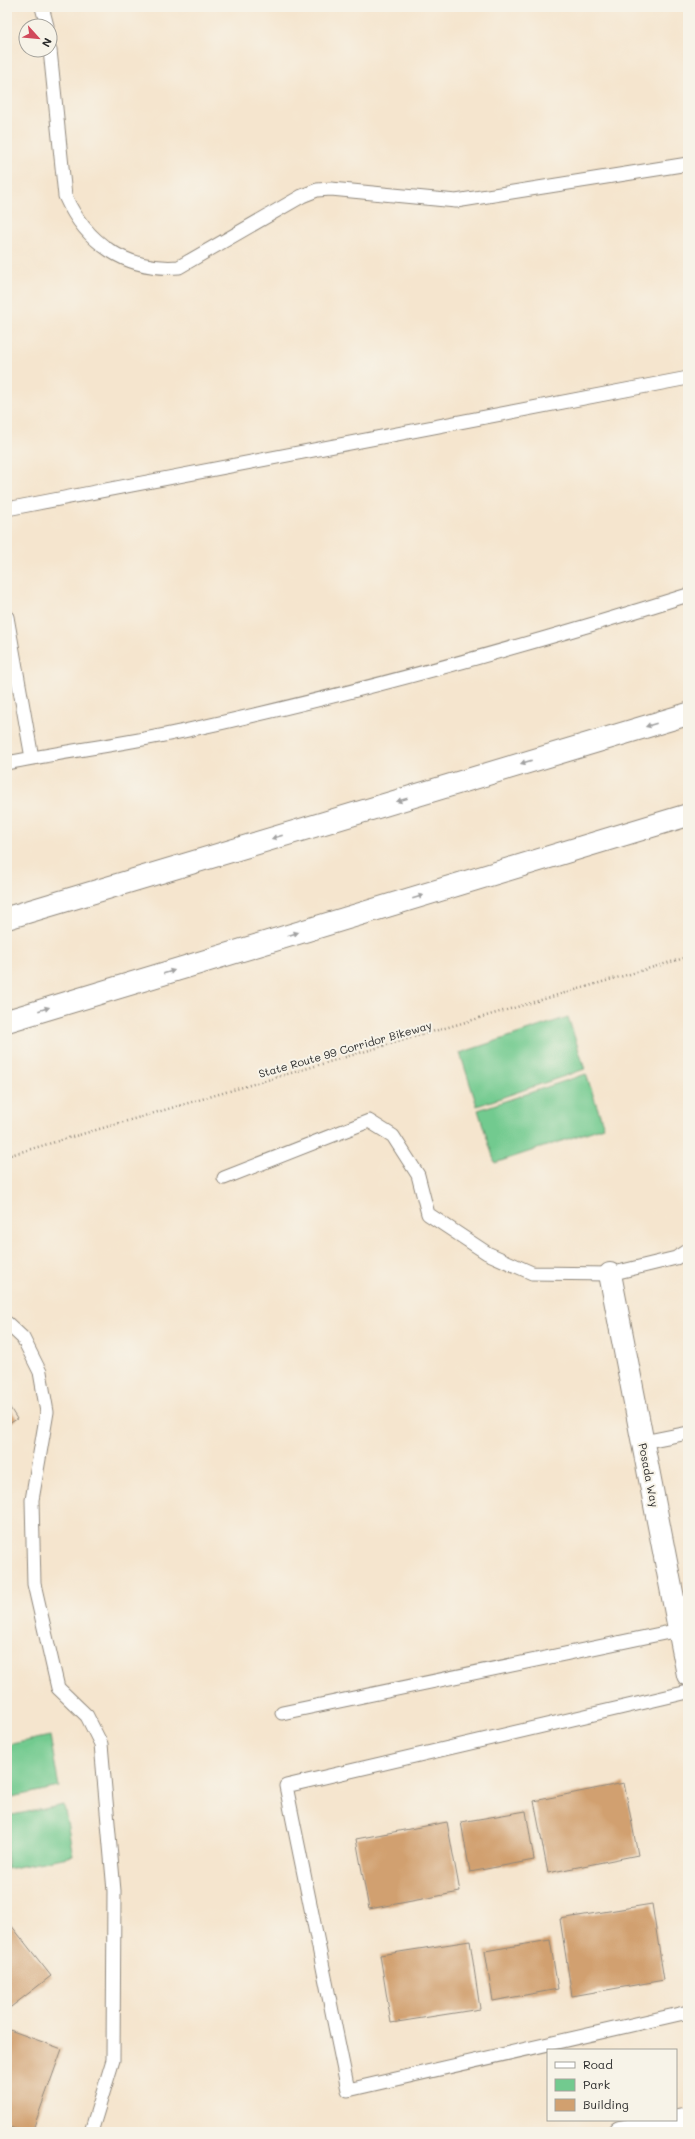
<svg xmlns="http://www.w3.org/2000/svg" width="695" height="2139" font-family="Mali,sans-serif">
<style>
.green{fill:#72ca8f;stroke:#4e7a5d}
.building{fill:#d1a06f}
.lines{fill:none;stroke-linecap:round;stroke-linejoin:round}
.service-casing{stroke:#90887c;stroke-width:15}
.minor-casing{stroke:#90887c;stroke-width:24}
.motorway-casing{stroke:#90887c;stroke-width:24}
.path{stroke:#90887c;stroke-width:2.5;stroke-dasharray:1 3;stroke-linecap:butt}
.service{stroke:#fff;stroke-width:13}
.minor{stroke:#fff;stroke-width:22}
.motorway{stroke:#fff;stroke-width:22}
.oneway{fill:#a0a0a0}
.labels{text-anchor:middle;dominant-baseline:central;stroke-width:4;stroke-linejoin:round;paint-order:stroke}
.street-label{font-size:11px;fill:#2b2b2b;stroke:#f7f3e8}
</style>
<rect width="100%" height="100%" fill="#f7f3e8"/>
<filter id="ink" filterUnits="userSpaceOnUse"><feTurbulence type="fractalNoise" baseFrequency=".025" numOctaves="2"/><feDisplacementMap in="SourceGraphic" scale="8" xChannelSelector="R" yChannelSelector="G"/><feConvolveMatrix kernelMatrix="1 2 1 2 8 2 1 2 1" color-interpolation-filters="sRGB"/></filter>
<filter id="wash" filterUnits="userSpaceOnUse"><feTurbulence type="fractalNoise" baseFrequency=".012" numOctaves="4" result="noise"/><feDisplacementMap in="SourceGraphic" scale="16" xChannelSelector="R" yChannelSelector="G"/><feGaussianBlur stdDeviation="0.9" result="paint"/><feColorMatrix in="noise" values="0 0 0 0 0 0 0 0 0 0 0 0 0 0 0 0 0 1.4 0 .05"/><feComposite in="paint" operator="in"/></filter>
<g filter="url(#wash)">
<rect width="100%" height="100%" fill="#f5e5ce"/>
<path class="green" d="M568,1017l17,52 -108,37 -17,-53z
M586,1074l18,53 -109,36 -17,-53z
M50,1736l9,51 -52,11v-53z
M64,1805l9,51 -66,13v-53z"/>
<g id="blocks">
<path class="building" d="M7,1403l10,16 -10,6z
M624,1783l14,72 -90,18 -14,-72z
M526,1811l8,49 -64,12 -9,-50z
M447,1822l13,70 -91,17 -13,-70z
M652,1904l12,76 -92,16 -12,-77z
M7,1920l44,56 -44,34z
M550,1940l8,49 -65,12 -8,-50z
M470,1941l10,68 -89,14 -11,-68z
M7,2029l55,20 -30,83h-8l-17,-6z"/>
</g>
</g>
<g filter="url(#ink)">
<use href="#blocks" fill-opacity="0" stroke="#90887c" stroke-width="1"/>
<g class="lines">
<defs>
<path id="service" d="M42,7l5,19
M50,50l15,146c21,47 61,75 114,71l123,-71 15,-6 14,-1 125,12 232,-37
M7,509l681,-131
M7,617l25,141
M7,763c59,-12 118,-19 177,-32 170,-37 338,-84 504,-136
M224,1178l145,-57 24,15 25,39 10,39 59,39 45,20 78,1 66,-16 12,-8
M7,1323l16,15 17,34 7,40 -15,88 2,84 24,104 29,28 14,28 13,147 -1,169 -22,72
M643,1442l45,-9
M688,1692l-402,94 62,304 340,-78
M282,1713l397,-83"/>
<path id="minor" d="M610,1274l78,401
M620,2132l68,-14"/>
<path id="motorway" d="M7,918l681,-204
M7,1021l681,-206"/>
</defs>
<use href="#service" class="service-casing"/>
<use href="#minor" class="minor-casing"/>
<use href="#motorway" class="motorway-casing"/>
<path class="path" d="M7,1156l681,-199"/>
<use href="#service" class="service"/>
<use href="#minor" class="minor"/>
<use href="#motorway" class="motorway"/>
</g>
<defs><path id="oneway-solid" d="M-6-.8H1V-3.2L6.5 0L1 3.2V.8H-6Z"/></defs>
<g class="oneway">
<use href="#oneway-solid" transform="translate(651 725) rotate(163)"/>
<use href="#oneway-solid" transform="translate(526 762) rotate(163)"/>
<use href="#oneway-solid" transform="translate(402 800) rotate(163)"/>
<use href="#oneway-solid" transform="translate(277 837) rotate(163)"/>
<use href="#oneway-solid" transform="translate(418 897) rotate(-17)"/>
<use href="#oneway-solid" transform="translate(293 934) rotate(-17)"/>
<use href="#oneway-solid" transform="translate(169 972) rotate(-17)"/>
<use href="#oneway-solid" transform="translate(44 1009) rotate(-17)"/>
</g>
</g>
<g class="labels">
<g class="street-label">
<text transform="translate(345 1049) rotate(-16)">State Route 99 Corridor Bikeway</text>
<text transform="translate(649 1475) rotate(79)">Posada Way</text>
</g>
</g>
<rect width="695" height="2139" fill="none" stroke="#f7f3e8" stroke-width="24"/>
<rect x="547" y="2049" width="130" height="72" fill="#f7f3e8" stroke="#a5a39c"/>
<rect x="555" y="2062" width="20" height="6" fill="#ffffff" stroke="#a5a39c"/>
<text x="583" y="2069" font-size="12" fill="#2b2b2b">Road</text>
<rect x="555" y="2079" width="20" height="12" fill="#72ca8f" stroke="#a5a39c"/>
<text x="583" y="2089" font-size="12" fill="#2b2b2b">Park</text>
<rect x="555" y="2099" width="20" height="12" fill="#d1a06f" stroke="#a5a39c"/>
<text x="583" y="2109" font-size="12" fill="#2b2b2b">Building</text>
<g transform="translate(38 38) rotate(117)"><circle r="19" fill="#f7f3e8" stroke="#a5a39c"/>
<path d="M0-3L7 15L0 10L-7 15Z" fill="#d1495b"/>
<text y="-6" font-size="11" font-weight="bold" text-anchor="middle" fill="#2b2b2b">N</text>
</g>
</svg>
